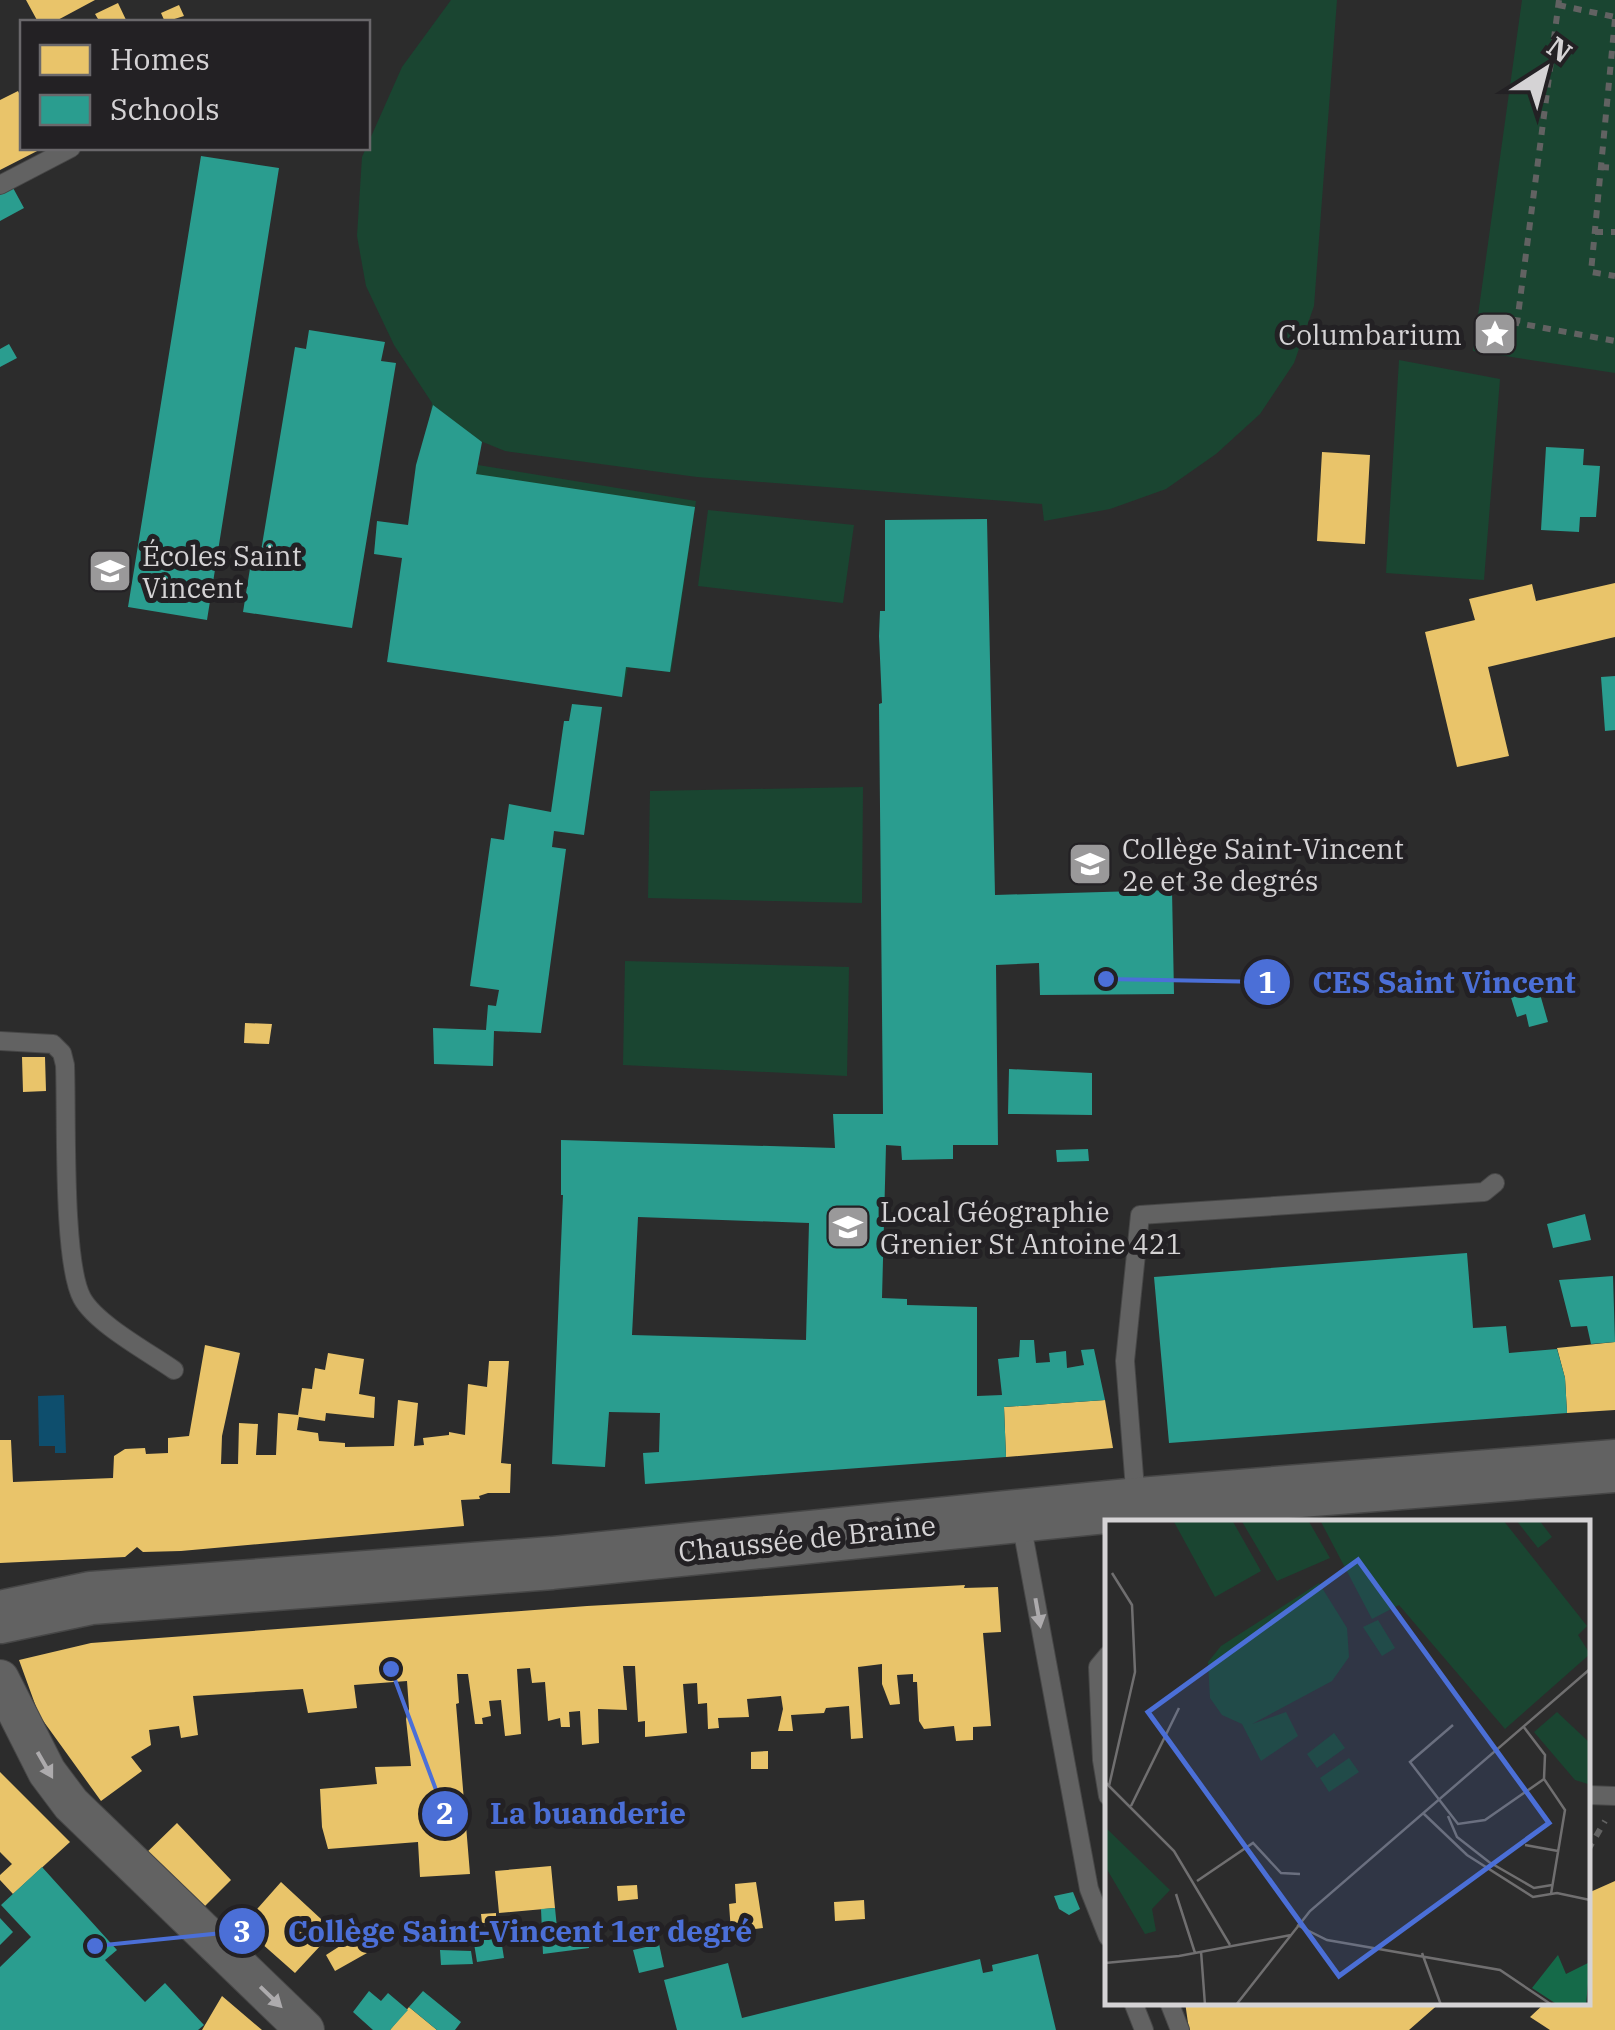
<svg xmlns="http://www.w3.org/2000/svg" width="1615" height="2030" font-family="'IBM Plex Serif',serif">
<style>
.green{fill:#1a4531}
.water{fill:#0e4e6d}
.homes{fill:#e9c46a}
.schools{fill:#2a9d8f;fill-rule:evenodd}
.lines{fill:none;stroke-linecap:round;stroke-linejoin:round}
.lane-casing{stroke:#474747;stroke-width:20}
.street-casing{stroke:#474747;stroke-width:40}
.secondary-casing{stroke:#474747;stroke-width:55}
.path{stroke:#626262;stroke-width:6;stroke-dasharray:8 8;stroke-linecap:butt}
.lane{stroke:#626262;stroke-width:18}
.street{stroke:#626262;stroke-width:38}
.secondary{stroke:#626262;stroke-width:52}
.oneway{fill:#adabad}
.labels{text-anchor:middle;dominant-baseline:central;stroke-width:10;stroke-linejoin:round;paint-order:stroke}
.poi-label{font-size:28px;fill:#d5d3d5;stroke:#232124;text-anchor:start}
.street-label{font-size:28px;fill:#d5d3d5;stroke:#232124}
.inset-road{fill:none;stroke:#706f70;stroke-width:2.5}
.view{fill:#4b6fd7;fill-opacity:0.15;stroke:#4b6fd7;stroke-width:5}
.inset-edge{fill:none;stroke:#d5d3d5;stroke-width:5}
.leader{fill:none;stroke:#4b6fd7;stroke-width:4}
.callout-dot{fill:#4b6fd7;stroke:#232124;stroke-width:4}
.mark-label{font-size:30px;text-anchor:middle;font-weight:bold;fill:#fff}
.callout-label{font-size:30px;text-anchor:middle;font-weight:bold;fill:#4b6fd7;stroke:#232124;stroke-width:10;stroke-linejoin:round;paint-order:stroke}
</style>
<rect width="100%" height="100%" fill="#2c2c2c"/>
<path class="green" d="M451,0h886l-23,306 -20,57 -34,51 -44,40 -50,35 -56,20 -66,12 -2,-17 -345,-27 -192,-26 -27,-11v25l218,36 -25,171 -43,-5 -5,25 -231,-34 40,-255 -38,-58 -28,-59 -9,-50 5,-79 40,-90z
M1522,0h93v373l-142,-22z
M1399,360l101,19 -16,201 -98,-7z
M708,510l146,15 -11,78 -145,-17z
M863,787l-1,116 -214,-5 2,-107z
M625,961l224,6 -2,109 -224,-11z"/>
<path class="water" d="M64,1395l2,58h-11v-7h-16l-1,-50z"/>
<path class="homes" d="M26,0h69l-41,22h-16z
M118,3l9,19h-35l6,-3 -3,-5z
M179,5l5,11 -19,6 -4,-9z
M18,91l4,8v49h21l-43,22v-70z
M1322,452l48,3 -5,89 -48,-3z
M1615,583v54l-127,30 21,89 -52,11 -32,-135 50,-12 -6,-21 63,-15 4,17z
M245,1023l27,1 -3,20 -25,-1z
M22,1057h23l1,34 -23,1z
M1615,1342v68l-48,3 -2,-35 -8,-30z
M205,1345l35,8 -18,83 -1,28h17l1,-41 19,1 -2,31h20l2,-42 20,2 4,-27 10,1 3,-21 10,2 3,-17 36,6 -5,35 16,3 -1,21 -48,-5 -1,8 -26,-4 -2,13 21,3 1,8 26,2v4l49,-1 4,-46 20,3 -4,43 10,-1 -1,-7 26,-3v-3l16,3 3,-51 19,3 2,-26h20l-8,102 10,1 -1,29h-22l-9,3 1,3 -19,1 3,26 -283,25 -38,1 -6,-5 -12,10 -125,6v-123h11l2,42 100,-4 1,-22 11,-7 20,-1 1,6 22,-1v-15l21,-2z
M1105,1400l8,48 -107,9 -2,-50z
M965,1585l-1,3 34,-1 3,45 -18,1 8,93 -18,1v13l-17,1 -2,-15 -30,3 -5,-8 -2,-39h-4v-8l-16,1 3,29 -10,1 -8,-21v-20l-24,3 5,71 -12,1 -2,-33 -23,2 -2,5 -33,2 2,16h-15l5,-22 -2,-13 -34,3 2,18 -31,1 1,10 -11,1 -1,-26 -9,1 -1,-21 -14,1 4,49 -42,4v-16l-7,1 -3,-56h-12l4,44 -29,-1 1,34 -17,2 -2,-34 -11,1 1,15h-9l-1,-9 -12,3 -3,-39 -13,1 -2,-15 -13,1 4,65 -16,2 -4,-36 -12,1 2,15 -9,2 1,6h-8l-7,-50h-11l2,29 -3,1 14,170 -50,3 -2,-35 -90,7 -6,-22 -2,-38 57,-5 -2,-17 36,-1 -5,-47 3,-10 -2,-28 -53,4 3,23 -49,5 -5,-24 -110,7 5,39 -17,3 -2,-12 -30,4 2,15 -20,12 11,14 -41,30 -62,-86 -20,-55 72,-17 496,-37z
M768,1751v18h-17v-17z
M0,1772l70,70 -57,52 -13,-14v-5l12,-11 -12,-12z
M177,1823l54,57 -32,32 -58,-54z
M551,1866l4,42 -56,5 -4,-42z
M1615,1881v149h-65l-20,-13 16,-15h42v-109z
M281,1882l53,49 -39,42 -53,-47z
M756,1882l7,46 -32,4 -2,-28 7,-1 -1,-19z
M637,1885l1,14 -20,2 -1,-15z
M864,1900l1,19 -30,2 -1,-19z
M496,1913v10h-14l-1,-9z
M354,1937l13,16 -32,18 -9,-16z
M222,1996l40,34h-60z
M1185,2002h256l-32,28h-220z
M409,2007l28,23h-47z"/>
<path class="schools" d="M201,156l78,12 -72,452 -79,-13z
M12,186l12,22 -24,13v-29z
M309,330l76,12 -4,19 15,2 -44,265 -109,-16 9,-56 8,1 35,-210 11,2z
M9,344l8,14 -17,9v-18z
M433,405l49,37 -6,32 219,33 -25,165 -44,-5 -4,30 -235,-35 15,-104 -28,-4 3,-33 31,4 8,-60z
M1546,447l38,2 -1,16 17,1 -4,51h-16l-1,15 -38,-2z
M987,519l8,376 177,-5 2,104 -134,1 -1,-32 -43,2 2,180h-45v14l-51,1 -1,-14 -15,-1 -4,153 25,1v6l70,2v89l25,-1 -4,-36 21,-2 1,-17h14l2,23 14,-1 -1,-9 17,-2 1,17 17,-3 -3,-15 13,-1 11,51 -101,7 2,50 -361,27 -2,-31 16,-1 1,-39 -51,-1 -4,55 -53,-3 11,-269h-2v-55l274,8 -2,-34h50l-4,-410 3,-1 -3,-67 1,-25h5v-91zM638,1217l171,6 -3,117 -174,-5z
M1615,676v54l-10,1 -4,-54z
M572,704l30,3 -18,128 -30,-4 -2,16 14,2 -25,184 -47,-2 -1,35 -59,-2 -1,-36 53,2 2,-25 8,1 3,-16 -29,-4 21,-148 13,2 5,-36 42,8 13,-91h5z
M1536,980l12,42 -19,5 -3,-13 -9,3 -9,-29z
M1009,1069l83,4v42l-84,-1z
M1088,1149l1,12 -32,1 -1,-12z
M1585,1214l6,26 -38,8 -6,-24z
M1467,1253l6,75 33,-2 3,27 48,-4 8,29 2,35 -398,30 -15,-166z
M1613,1276l2,66 -24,2 -4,-18 -16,1 -12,-47z
M42,1867l75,83 -12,10 40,42 20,-19 39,42 -6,5h-198v-63l31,-30 -30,-32z
M1073,1892l7,17 -11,6 -10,-6 -5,-13z
M555,1908l2,20 29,-4 3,24 -46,6 -2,-45z
M0,1918l13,14 -13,13z
M500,1933l4,25 -27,4 -4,-25z
M659,1944l5,23 -25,6 -6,-23z
M440,1950l31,1 2,13 -32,1z
M1038,1954l18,76h-379l-13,-50 64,-17 14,55 238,-59 3,14 10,-2 -1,-6z
M369,1991l12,10 7,-8 20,17 -18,20h-17l-20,-18z
M423,1991l38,31 -6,8h-18l-28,-23z"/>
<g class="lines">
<defs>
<path id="lane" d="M0,185l71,-37
M0,1041l53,3 9,9 3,12c2,49 -3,196 17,233 14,26 68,55 92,72
M1136,1502l-11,-141 15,-146 344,-23 11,-9
M1021,1522l68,367 19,48
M1108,1655l-10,12 4,93 6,36
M1588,1795l27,1
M1133,2002l11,28
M1169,2002l11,28"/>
<path id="street" d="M0,1679l47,93 24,32 234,226"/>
<path id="secondary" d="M0,1617l91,-19 461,-35 585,-59 478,-38"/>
</defs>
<use href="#lane" class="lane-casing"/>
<use href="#street" class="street-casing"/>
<use href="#secondary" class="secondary-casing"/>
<path class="path" d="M1559,0l-42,323 98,18
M1558,5l57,12
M1615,19l-24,253 24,4
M1601,167l14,1
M1595,232h20
M1588,1850l17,-29"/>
<use href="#lane" class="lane"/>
<use href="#street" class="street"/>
<use href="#secondary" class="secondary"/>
</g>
<defs><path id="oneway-solid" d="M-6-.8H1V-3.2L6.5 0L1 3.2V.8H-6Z" transform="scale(2.5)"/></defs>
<g class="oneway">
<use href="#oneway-solid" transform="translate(1038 1613) rotate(80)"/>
<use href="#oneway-solid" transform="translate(45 1765) rotate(60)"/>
<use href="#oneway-solid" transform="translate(271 1997) rotate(44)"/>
</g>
<defs>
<symbol id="sight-square" viewBox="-11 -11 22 22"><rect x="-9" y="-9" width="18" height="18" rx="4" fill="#9a999a" stroke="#232124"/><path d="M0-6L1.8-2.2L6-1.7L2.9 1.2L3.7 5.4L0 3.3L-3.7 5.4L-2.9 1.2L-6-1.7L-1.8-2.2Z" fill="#fff"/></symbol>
<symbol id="school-square" viewBox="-11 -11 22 22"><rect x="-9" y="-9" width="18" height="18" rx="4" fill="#9a999a" stroke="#232124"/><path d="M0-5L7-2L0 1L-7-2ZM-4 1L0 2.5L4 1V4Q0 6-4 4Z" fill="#fff"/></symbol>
<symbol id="university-square" viewBox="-11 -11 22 22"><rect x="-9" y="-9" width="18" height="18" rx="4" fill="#9a999a" stroke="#232124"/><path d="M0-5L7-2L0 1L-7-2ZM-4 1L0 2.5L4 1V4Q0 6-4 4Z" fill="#fff"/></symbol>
</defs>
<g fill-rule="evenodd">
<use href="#sight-square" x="1470" y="309" width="50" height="50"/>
<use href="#school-square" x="85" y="546" width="50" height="50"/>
<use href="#university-square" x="1065" y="839" width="50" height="50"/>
<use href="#school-square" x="823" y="1202" width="50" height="50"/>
</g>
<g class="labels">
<g class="poi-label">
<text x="1462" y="334" text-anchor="end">Columbarium</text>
<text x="142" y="555">Écoles Saint<tspan x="142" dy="32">Vincent</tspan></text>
<text x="1122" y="848">Collège Saint-Vincent<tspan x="1122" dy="32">2e et 3e degrés</tspan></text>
<text x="880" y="1211">Local Géographie<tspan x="880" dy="32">Grenier St Antoine 421</tspan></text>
</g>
<g class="street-label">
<text transform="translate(807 1538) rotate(-6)">Chaussée de Braine</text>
</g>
</g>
<g transform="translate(1105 1520)">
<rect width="485" height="485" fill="#2c2c2c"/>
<path d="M68,0h59l29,51 -46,26zM136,0h67l22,38 -53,23zM215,0h183l84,106 -9,9 12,19 -85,75 -106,-124 -27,14zM411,0h23l13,17 -14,11zM214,63l28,45 2,29 -17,24 -80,43 34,-12 12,24 -37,25 -19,-37 -20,-9 -12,-17 -2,-36 13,-16zM273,100l17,28 -13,8 -19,-29zM452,192l33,31 -2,41 -13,-4 -41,-48zM229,213l11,15 -28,20 -10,-14zM244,238l10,14 -30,20 -9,-14zM0,307l65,63 -18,19 4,22 -11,3 -40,-68z" fill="#1a4531"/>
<path d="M453,435l8,19 24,-12 -4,43h-28l-26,-17z" fill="#156a49"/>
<path class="inset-road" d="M348,205l-43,37 48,62 27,-4 59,-41M418,206l22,29 -1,24 21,31 -14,84M0,262l69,69 56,94M4,266l26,-114 -3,-67 -20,-32M26,286l48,-98M318,293l44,42 66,42 24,-4 33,7M343,296l9,21 32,25 45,26 18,-3M420,325l33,6M92,361l56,-38 28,30 19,1M71,374l19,59M192,405l30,15 173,30 52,35M96,431l4,54M317,433l19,52M0,443l74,-7 112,-21M131,485l74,-94 280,-242"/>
<path class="view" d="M253,40l191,263 -210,153 -191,-264z"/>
<rect width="485" height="485" class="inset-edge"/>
</g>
<path class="leader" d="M1106 979L1267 982M391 1669L445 1814M95 1946L242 1931"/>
<g class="callout-dot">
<circle cx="1106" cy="979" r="10"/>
<circle cx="391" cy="1669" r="10"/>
<circle cx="95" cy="1946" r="10"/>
<circle cx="1267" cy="982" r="25"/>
<circle cx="445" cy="1814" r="25"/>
<circle cx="242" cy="1931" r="25"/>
</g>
<g class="mark-label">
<text x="1267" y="993">1</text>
<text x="445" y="1824">2</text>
<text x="242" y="1942">3</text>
</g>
<g class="callout-label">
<text x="1444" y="993">CES Saint Vincent</text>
<text x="588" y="1824">La buanderie</text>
<text x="520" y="1942">Collège Saint-Vincent 1er degré</text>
</g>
<rect x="20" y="20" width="350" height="130" fill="#232124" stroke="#6a686b" stroke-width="2.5"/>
<rect x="40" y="45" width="50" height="30" fill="#e9c46a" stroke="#6a686b" stroke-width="2.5"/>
<text x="110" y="70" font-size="30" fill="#d5d3d5">Homes</text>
<rect x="40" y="95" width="50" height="30" fill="#2a9d8f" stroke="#6a686b" stroke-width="2.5"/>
<text x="110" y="120" font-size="30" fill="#d5d3d5">Schools</text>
<g transform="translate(1545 70) rotate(36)" stroke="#232124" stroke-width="8" paint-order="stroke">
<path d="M0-8L18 38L0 25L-18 38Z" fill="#d5d3d5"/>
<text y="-15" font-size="28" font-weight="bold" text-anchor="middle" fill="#d5d3d5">N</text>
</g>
</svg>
